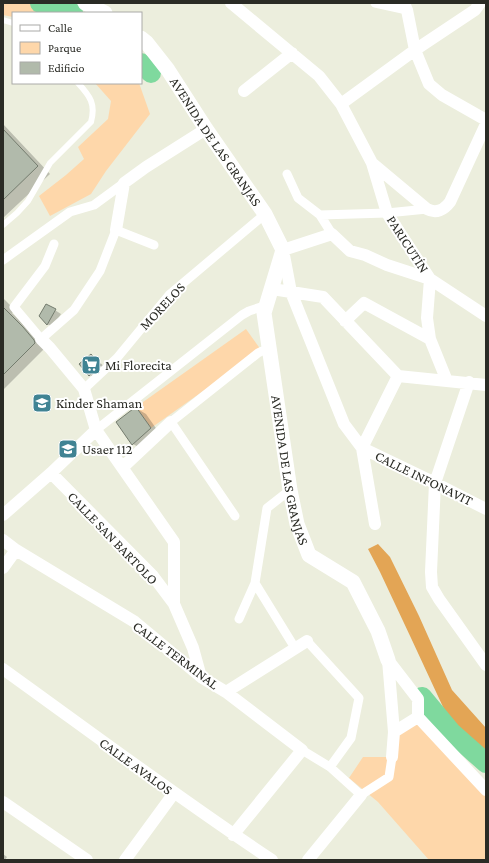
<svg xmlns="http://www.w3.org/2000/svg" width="489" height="863" font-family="'Crimson Pro',serif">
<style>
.green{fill:#fed7aa}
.forest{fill:#e3a555}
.shadow{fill:#0003}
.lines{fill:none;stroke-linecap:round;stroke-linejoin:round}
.river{stroke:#7fd99e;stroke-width:20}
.building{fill:#b1baab;stroke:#747c6e}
.service{stroke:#fff;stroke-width:6}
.pedestrian{stroke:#fff;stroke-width:9}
.minor{stroke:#fff;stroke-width:12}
.tertiary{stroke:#fff;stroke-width:15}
.labels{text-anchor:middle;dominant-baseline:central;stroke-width:4;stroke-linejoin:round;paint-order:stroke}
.street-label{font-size:14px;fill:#2a2b25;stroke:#fff}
.poi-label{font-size:14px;fill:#2a2b25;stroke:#fff;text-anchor:start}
</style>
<rect width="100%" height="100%" fill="#eceedd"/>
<path class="green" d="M3,3h29l31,10h-50v4l-10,-2z
M95,83h44l11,31 -44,57 -15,23 -41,22 -11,-20 27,-21 18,-16 -6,-12 30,-28 3,-18z
M246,329l15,21 -110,78 -15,-21z
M418,721l64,70 4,6v63h-57l-51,-58 -29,-24 14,-21h32l2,-22z"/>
<path class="forest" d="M378,544l12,13 29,59 33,74 34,38v41l-36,-47 -39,-84 -31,-66 -12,-23z"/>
<path class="shadow" d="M3,124l47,50 -47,44z
M3,298l12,12 -3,3 21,21 11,15 -41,41z
M47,305l14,9 -8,13 -6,-3z
M91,355l6,4 9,10 -10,10 -6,-4z
M136,408l10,6 14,20 -18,15 -9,-5z
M3,854l4,3 -2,3h-2z"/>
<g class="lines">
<path class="river" d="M40,3l33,10
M141,63l10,10
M422,697l29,35 35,31"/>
</g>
<path class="building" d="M3,129l35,37 -35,34z
M46,304l10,5 -9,16 -8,-9z
M3,307l20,20 11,13 1,3 -32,32z
M91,354l10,11 -12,11 -10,-12z
M136,407l15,21 -19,17 -16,-23 13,-10z"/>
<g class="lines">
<path class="service" d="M3,20l10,3
M3,225l14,-12 11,-12 22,-38 41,-41c5,-18 -1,-26 -13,-39"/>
<path class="pedestrian" d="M375,3l32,7
M287,174l11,24 22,17 12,19
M320,215l67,-2 40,-4
M54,244l-9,22 -31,41 27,32 33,-29 26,-39 16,-41 38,15
M3,260l67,-48 24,-7 30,-22
M84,389l33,-31 52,-63 96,-81
M96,430l146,-115 7,-4 18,-6
M290,490l-23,18 -12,75 40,65
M235,516l-64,-94 87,-69 4,-2 8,-2
M239,619l16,-36
M307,641l52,57 -8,40 -21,29
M302,750l28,17 31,28 28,-18 3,-20"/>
<path class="minor" d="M231,3l88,73 22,28 31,59 55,46c9,5 17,1 23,-7l36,-78
M404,3l3,7 8,40 14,34 13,11 44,25
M244,91l48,-38
M341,104l74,-54 60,-40 5,-7
M372,163l15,50 43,66
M116,230l8,-47 22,-16 60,-38
M430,279l-3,39 3,21 17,42
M272,289l51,8 75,79
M345,321l19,-18 66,36
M41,339l9,9 34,41 12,41 78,112v62
M398,376l88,9
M469,382l-34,101 -4,89 1,15 7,12 47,66
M362,448l73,35 51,26
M362,448l36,-72
M123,467l48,-45
M51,473l102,103 21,28 19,44 8,29
M3,515l48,-42 45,-43
M375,524l-13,-76 -18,-24 -53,-132 -8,-42 49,-16 18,17 15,4 22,10 43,14 56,37
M3,540l13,10 119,72 66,55 25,15 76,58 -69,85
M3,568l13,-18
M388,660l30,39v18l68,73
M388,660l6,72 -2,25
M3,669c89,64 177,130 269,191
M226,692l81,-51
M394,732l24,-15
M3,802l84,58
M125,860l49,-67
M308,860l53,-65"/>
<g class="tertiary">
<path d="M85,3l20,10"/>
<path id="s1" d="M141,38l5,4 22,28 38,59 59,85 18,36 -19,63 26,177 7,34 12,31 44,27 25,49 10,29"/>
</g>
</g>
<defs>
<symbol id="supermarket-square" viewBox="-11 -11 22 22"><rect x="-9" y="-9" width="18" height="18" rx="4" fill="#408393" stroke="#fff"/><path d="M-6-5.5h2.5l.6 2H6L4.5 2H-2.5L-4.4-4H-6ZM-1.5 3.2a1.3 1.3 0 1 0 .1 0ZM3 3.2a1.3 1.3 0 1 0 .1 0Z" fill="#fff"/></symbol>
<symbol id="school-square" viewBox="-11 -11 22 22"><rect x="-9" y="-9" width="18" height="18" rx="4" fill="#408393" stroke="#fff"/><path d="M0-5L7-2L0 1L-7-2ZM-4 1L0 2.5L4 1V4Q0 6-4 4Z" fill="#fff"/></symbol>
</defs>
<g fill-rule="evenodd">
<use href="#supermarket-square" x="80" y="354" width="22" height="22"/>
<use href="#school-square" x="31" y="392" width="22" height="22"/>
<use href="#school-square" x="57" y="438" width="22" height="22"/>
</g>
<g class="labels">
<g class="street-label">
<text stroke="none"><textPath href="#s1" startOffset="128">AVENIDA DE LAS GRANJAS</textPath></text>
<text transform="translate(408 244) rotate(57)">PARICUTÍN</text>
<text transform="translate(162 306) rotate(-47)">MORELOS</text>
<text stroke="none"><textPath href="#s1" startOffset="481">AVENIDA DE LAS GRANJAS</textPath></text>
<text transform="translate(424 478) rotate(26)">CALLE INFONAVIT</text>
<text transform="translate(113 538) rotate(46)">CALLE SAN BARTOLO</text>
<text transform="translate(176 655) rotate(37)">CALLE TERMINAL</text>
<text transform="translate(136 766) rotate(36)">CALLE AVALOS</text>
</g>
<g class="poi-label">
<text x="105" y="365">Mi Florecita</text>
<text x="56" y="403">Kinder Shaman</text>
<text x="82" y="449">Usaer 112</text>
</g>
</g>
<rect width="489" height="863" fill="none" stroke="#2a2b25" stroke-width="8"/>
<rect x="12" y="12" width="130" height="72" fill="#ffffff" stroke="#aaaaa8"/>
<rect x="20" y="25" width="20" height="6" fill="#ffffff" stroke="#aaaaa8"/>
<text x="48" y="32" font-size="12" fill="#2a2b25">Calle</text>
<rect x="20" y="42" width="20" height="12" fill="#fed7aa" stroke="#aaaaa8"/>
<text x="48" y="52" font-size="12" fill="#2a2b25">Parque</text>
<rect x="20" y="62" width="20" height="12" fill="#b1baab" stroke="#aaaaa8"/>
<text x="48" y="72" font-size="12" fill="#2a2b25">Edificio</text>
</svg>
